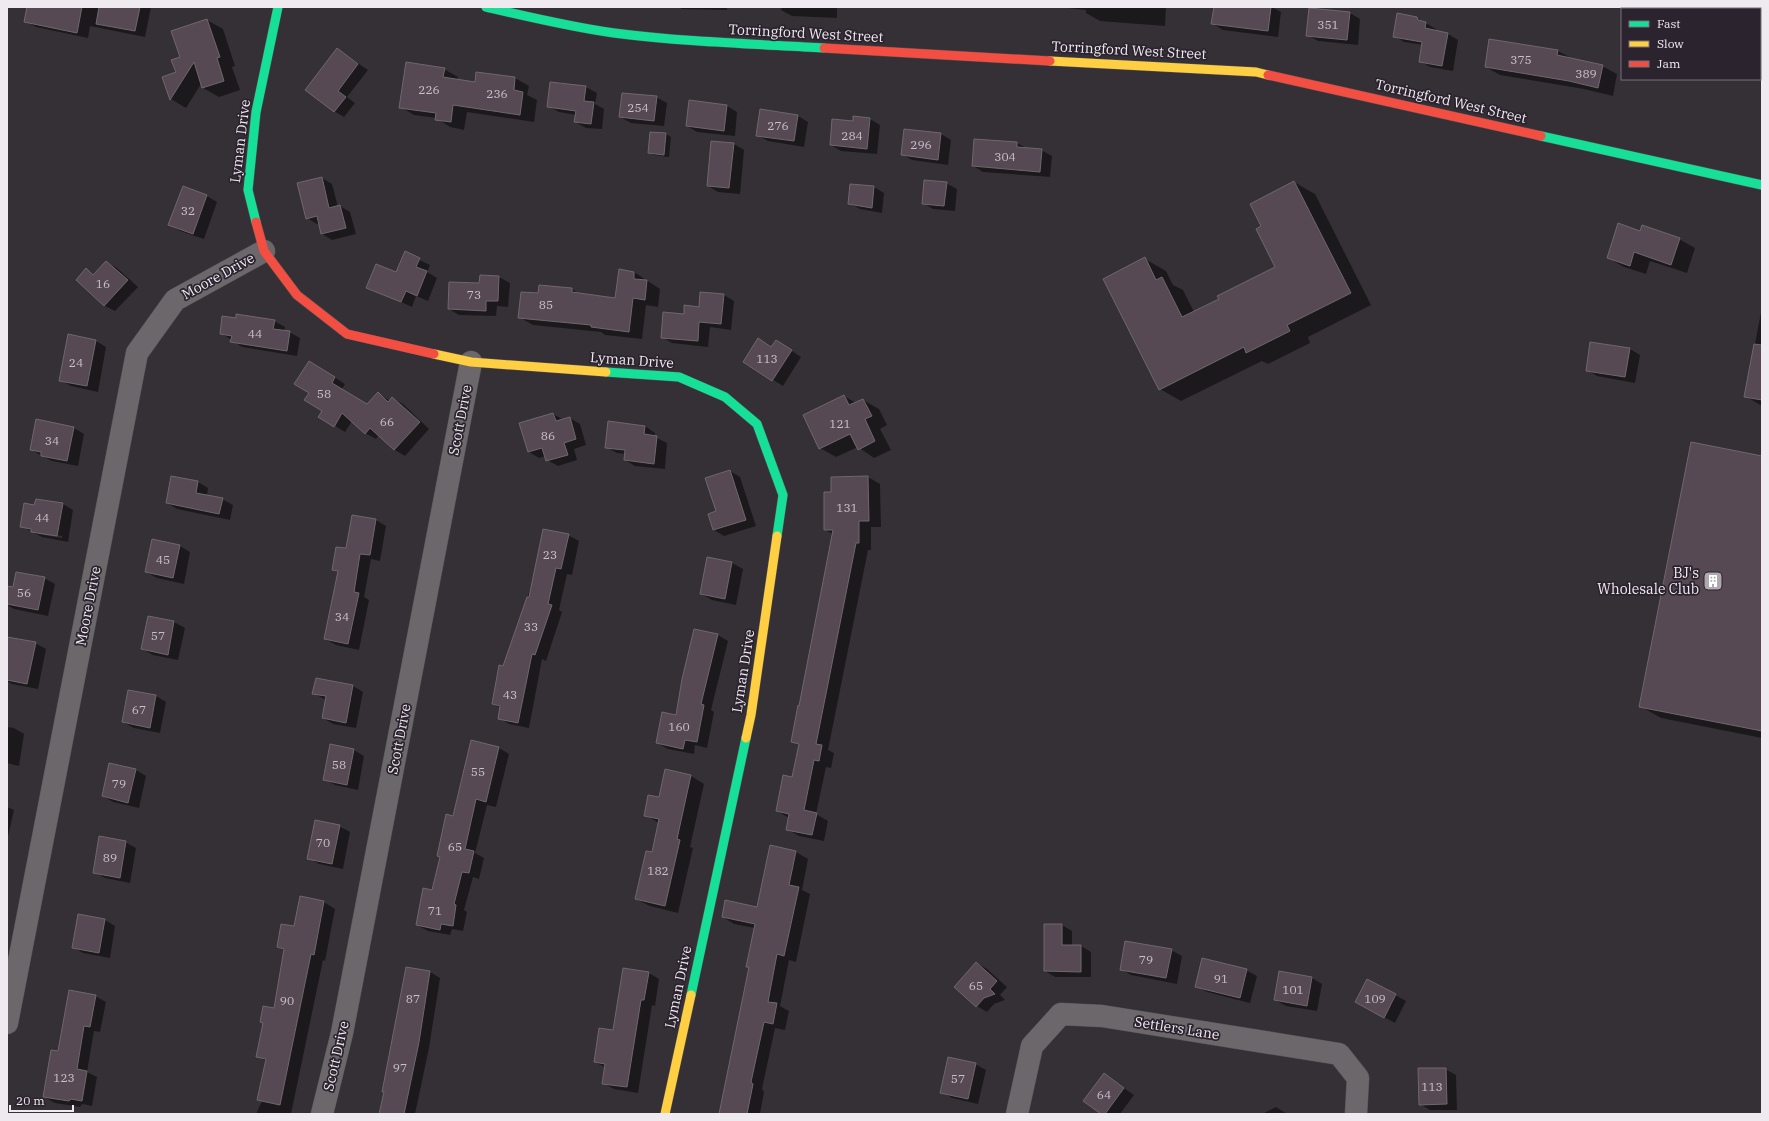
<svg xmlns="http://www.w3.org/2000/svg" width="1769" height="1121" font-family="'IBM Plex Serif',serif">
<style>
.shadow{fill:#0007;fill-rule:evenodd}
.building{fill:#574954;stroke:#6d686c}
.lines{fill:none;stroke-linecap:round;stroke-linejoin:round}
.street-casing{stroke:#534f53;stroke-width:23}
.fast-casing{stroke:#534f53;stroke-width:10}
.slow-casing{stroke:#534f53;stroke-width:10}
.jam-casing{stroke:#534f53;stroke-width:10}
.street{stroke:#6b676b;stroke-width:22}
.fast{stroke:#16e098;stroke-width:9}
.slow{stroke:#ffcf43;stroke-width:9}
.jam{stroke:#f24e42;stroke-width:9}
.labels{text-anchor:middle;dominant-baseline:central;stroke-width:3.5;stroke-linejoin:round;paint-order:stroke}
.number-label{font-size:12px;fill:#c9c1c9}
.street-label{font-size:14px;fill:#efe9f0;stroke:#2b232e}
.poi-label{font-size:14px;fill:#efe9f0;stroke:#2b232e;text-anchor:end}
</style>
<rect width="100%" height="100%" fill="#353035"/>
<path class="shadow" d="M28,7h123l-6,30 -55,-11 -2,12 -52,-11 -11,-6z
M678,7h49v3l-45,-1z
M782,7h55v11l-45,-2 -11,-6z
M1058,7h108l-1,19 -65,-5 -14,-8v-3z
M1215,7h57l9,5 -3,25 -55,-7 -10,-6z
M1350,13l10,6 -2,26 -40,-4 -11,-6z
M1417,18l19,11v2l12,3 10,6 -5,31 -23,-4 -10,-6 3,-16 -19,-3 -10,-6z
M207,20l16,9 12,37 -3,1 8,23 -21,7 -16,-9 -2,-4 -15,24 -15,-9 -7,-22 13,-4 4,-15z
M1490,40l68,11 15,8 29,7 15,8 -4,22 -29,-7 -84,-14 -14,-8z
M337,49l31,21 -21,27 8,6 -11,14 -10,-6z
M444,69l14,8 -1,3 19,3 1,-10 38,5 14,8 -2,9 10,5 -3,22 -67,-10 -3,18 -14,-3 -14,-9 -22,-3 -13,-8z
M551,83l35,4 11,6 -2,11 9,5 -2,20 -16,-1 -11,-6 1,-7 -17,-3 -11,-6z
M656,97l11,6 -3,23 -33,-3 -11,-6z
M690,101l37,5 10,6 -2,24 -38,-4 -10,-6z
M798,116l10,6 -4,25 -36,-6 -11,-6z
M870,119l10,6 -3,29 -36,-3 -10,-6 23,-23z
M651,133l15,1 5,3 -2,20 -15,-2 -5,-2z
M941,134l10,6 -3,25 -36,-5 -10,-6z
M1017,143l9,5 15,2 11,6 -2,21 -67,-5 -10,-6z
M734,144l10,6 -4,44 -22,-2 -10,-6z
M322,178l10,6 6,23 2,-1 10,6 6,22 -24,6 -10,-6 -2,-10h-3l-10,-6z
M1294,182l21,12 56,111 -63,32 2,6 -42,21 -6,-3 -81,40 -21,-12 -15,-130 21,12 7,14 10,5 11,22 26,-13 56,-32 -13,-41z
M946,183l11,6 -2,22 -22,-2 -10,-6z
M183,187l24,9 10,6 -13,37 -24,-8 -10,-6z
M874,187l10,6 -2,20 -22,-4 -11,-6z
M1679,239l16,9 -8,25 -37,-12 -4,13 -22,-7 -16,-9z
M405,253l25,12 -3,7 10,6 -9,23 -12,-5 -4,11 -44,-20 28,-14z
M106,262l11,6 21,19 -23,24 -10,-5 -28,-26 9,-10 9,5z
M620,271l14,1 26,17 -2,18 -12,-2 -4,34 -37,-4 -4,-3 -68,-7 -14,-8 20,-23 1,-8 32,3 9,6 35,4z
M480,276l19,1 11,6 -2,24 -11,-1 -1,10 -37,-1 -10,-6 31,-25z
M724,295l10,6 -3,29 -21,-3 -2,20 -36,-4 -10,-6 23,-22z
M1762,307v99l-17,-10z
M274,321l11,6 -1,5h5l11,6 -3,18 -55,-9 -21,-14z
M96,341l10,6 -8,45 -27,-6 -11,-6z
M786,347l15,10 -18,29 -39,-24 28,-14z
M1630,349l10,6 -5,28 -38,-7 -10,-6z
M320,368l25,16 -3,5 26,16 10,-12 12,8 2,-3 11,6 26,25 -24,27 -10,-6 -16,-15 -3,4 -11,-6 -13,-12 -7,11 -25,-15 3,-6 -13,-18z
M844,396l12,7 7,-3 16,9 8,16 -7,4 11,21 -17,8 -16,-11 -22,10 -16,-9z
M553,414l11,6 6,-2 10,6 6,21 -12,4 3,11 -19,6 -11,-6 -1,-4 -7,2 -10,-6 -9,-29z
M609,422l36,4 10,7v4l12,6 -2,26 -30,-3 -10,-6 1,-6 -9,-1 -11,-6z
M74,428l10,6 -6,32 -26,-5 -21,-11z
M1762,457v281l-101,-20 -21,-12z
M730,471l10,6 16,49 -32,10 -10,-6 -5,-16 8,-2z
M868,477l12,7 1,43h-10v23h-3l-40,200 6,3 -3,15 -5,-1 -10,47 12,7 -4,20 -25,-5 -12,-7 2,-11 -12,-7 16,-33 7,-32 -8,-5 8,-34 33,-173 -8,-4 7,-37v-15z
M198,482l10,6 -1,8 15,3 11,6 -3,15 -53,-11 -10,-6z
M36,500l27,4 10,6 -5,32 -26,-5 -21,-11 14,-20zM36,532l26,4v2l-24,-4z
M376,520l10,6 -6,35 -9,-2 -7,38 5,3 -10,50 -23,-5 -11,-6 14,-66 -6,-4 14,-19z
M568,535l11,6 -7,34 -5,-1 -8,36 3,2 -16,49 -4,-2 -13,69 -20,-4 -10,-6 2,-9 -8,-5 10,-37 30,-86z
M153,540l27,6 10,6 -6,32 -27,-6 -11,-6z
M708,559l24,4 11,6 -7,36 -24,-5 -11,-6z
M44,578l11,6 -7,32 -34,-7 -7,-4v-18l7,2z
M149,617l25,5 11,6 -7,32 -25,-5 -11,-6z
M695,630l23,5 10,6 -17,69 3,2 -7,36 -12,-3 -1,9 -26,-5 -11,-6 20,-27z
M35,643l11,6 -8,40 -26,-5 -5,-3v-30z
M353,686l10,6 -7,36 -23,-4 -10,-6 3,-18 -13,-7z
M156,696l10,6 -6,31 -26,-5 -11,-6z
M7,727l7,1 10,6 -5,32 -12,-3z
M472,741l27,7 10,6 -13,53 -9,-2 -12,48 9,5 -5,21 -6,-2 -9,33 3,2 -4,19 -11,-2 -2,6 -22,-4 -11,-6 16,-34 8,-33 -3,-2 15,-39z
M354,750l10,6 -6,34 -23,-5 -11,-6z
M110,764l26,6 10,6 -7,32 -26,-6 -10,-6z
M691,776l13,8 -14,63 3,1 -15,65 -28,-7 -14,-7 16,-46 7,-30 -14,-8 15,-17z
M7,807l7,3 -7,31z
M339,826l11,6 -7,37 -24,-5 -11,-6z
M125,842l11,6 -6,35 -25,-5 -11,-6z
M770,846l26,6 12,7 -6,31 8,4 -14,68 -7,-2 -9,46 9,5 -4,19 -10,-2 -13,61 2,3 -4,22h-40l30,-146 -3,-2 8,-38 -21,-4 -11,-7 35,-9z
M324,902l11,7 -10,52 -2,-1 -32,154h-35l6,-13 -4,-2 8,-38 -9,-5 17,-47 11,-58 -7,-4z
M79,915l26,5 10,6 -5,32 -27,-5 -10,-6z
M1062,925l10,6v15h9l10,6v25h-36l-10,-6z
M1171,950l11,6 -5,28 -46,-9 -10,-6z
M977,963l10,6 20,18 -7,8 5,5 -11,4 -7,8 -10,-6z
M407,968l23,4 10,6 -11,70 -14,66h-35l5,-22z
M1246,970l11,6 -7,27 -43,-11 -11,-6z
M1280,972l32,6 10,6 -5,27 -31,-5 -11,-6z
M649,973l10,6 -4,27 -3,-1 -14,88 -24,-4 -11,-6 3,-15 -11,-6z
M1395,995l11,6 -11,22 -28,-15z
M95,996l11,6 -6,30 -6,-1 -7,41 10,5 -5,29 -10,-2 -2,3 -25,-4 -11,-6 14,-45z
M975,1064l11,6 -8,34 -26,-6 -10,-6z
M1445,1069l11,6 1,35h-27l-10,-6z
M1104,1074l30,21 -14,19h-17z
M1276,1107l11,7h-25z"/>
<path class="building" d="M27,7h55l-5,26 -53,-11z
M99,7h41l-5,24 -39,-7z
M1214,7h57l-3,24 -57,-7z
M1309,8l41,4 -3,28 -41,-4z
M1397,13l20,4 1,3 8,2 -1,6 23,5 -6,33 -23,-4 3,-20 -29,-5z
M207,19l13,38 -3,1 7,23 -22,7 -8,-26 -24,38 -8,-23 14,-5 -5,-12 9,-3 -9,-26z
M1489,39l69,11 -1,5 46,10 -5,23 -29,-7 -84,-14z
M337,48l21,16 -20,27 8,6 -12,15 -29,-22z
M406,62l39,6 -2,9 32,5 1,-10 39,5 -1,13 9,2 -3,23 -67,-10 -2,17 -16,-2 1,-7 -37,-5z
M550,82l36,4 -2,15 10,1 -3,22 -17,-2 2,-11 -29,-4z
M622,93l35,3 -3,25 -35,-4z
M689,100l38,5 -3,26 -38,-5z
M760,109l38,6 -4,26 -38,-5z
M853,116l17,2 -3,31 -37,-4 2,-26 21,2z
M904,129l37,4 -3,27 -37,-5z
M650,132l16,1 -2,22 -16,-2z
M974,139l43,3v5l25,2 -2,23 -68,-6z
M711,141l23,2 -5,45 -22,-2z
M322,177l7,31 11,-3 6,23 -25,6 -4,-18 -11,3 -9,-36z
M924,180l23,2 -3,24 -22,-2z
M1294,181l57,112 -64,32 3,6 -44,22 -2,-6 -85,43 -56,-111 42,-22 11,23 6,-3 20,40 37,-18 -2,-3 58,-29 -19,-38 5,-3 -11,-22z
M850,184l24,2 -2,22 -24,-4z
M183,186l24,9 -14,39 -25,-9z
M1618,223l22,8 2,-6 38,13 -9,27 -37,-13 -4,14 -23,-8z
M405,251l15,7 -4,9 11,4 -10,25 -11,-5 -5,11 -35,-14 10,-24 20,8z
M106,261l22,19 -24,26 -28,-26 10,-12 7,7z
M619,269l15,3v7l13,1 -2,20 -12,-2 -4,34 -38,-5v-2l-73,-7 3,-26 17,1 1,-8 33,3v4l43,6z
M480,275l19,1 -1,25h-12v10l-38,-2 1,-27 30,1z
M700,292l24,2 -3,30 -22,-2 -1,19 -37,-3 2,-26 21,2v-9l15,2z
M236,314l39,6 -2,9 17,2 -3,20 -57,-9 2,-6 -12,-2 2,-18 14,2z
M68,334l28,6 -9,46 -28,-5z
M758,338l13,9 5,-7 16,10 -20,31 -29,-19z
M1590,342l40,6 -5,29 -39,-6z
M1754,344l8,1v55l-18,-3z
M309,361l26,16 -3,6 35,21 11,-12 10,10 4,-5 28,25 -26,28 -24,-22 -5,6 -23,-21 -8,14 -16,-10 4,-6 -18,-11 5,-7 -15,-9z
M844,395l5,10 14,-6 9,17 -7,3 10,22 -17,9 -8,-16 -31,15 -16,-34z
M553,413l3,8 14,-4 6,22 -12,4 4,12 -22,6 -4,-13 -14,4 -9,-29z
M36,419l38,8 -7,34 -26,-5v-4l-11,-2z
M608,421l37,5 -1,8 13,2 -3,28 -30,-4 1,-10 -20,-2z
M1691,442l71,14v275l-123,-24z
M730,470l16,50 -33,10 -5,-16 8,-3 -11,-33z
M171,476l27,5 -2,12 27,5 -4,16 -53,-11z
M868,476l1,45h-10v22h-3l-40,201 6,1 -3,16 -5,-1 -10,50 13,3 -5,22 -26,-5 3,-16 -13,-3 7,-36 9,2 7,-33 -8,-2 7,-37 1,1 34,-176h-9v-38h7v-15z
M36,499l27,4 -6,33 -26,-4v-3l-11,-2 4,-24 10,2z
M352,515l24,4 -6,36 -10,-1 -6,38 5,1 -11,51 -24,-5 14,-68 -6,-1 4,-23 10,1z
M543,529l26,5 -8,35 -5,-1 -8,36 4,1 -17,50 -3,-1 -14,69 -20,-4 2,-13 -8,-2 7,-39 4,1 24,-69h2z
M152,539l28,6 -7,33 -28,-6z
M707,557l25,5 -7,37 -25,-5z
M16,572l29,5 -7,33 -31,-6v-18l6,1z
M148,616l26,5 -6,34 -27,-6z
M694,629l24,5 -17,70 3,1 -7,37 -12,-2 -2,9 -27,-6 6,-31 14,3 6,-36z
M7,637l29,5 -9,42 -20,-4z
M316,678l37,7 -7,38 -24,-5 4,-22 -14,-2z
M128,690l28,5 -6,33 -28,-6z
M471,740l28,7 -13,55 -10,-3 -11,50 9,2 -5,22 -7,-1 -8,32 2,1 -3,21 -12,-2 -1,6 -24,-5 7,-37 9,2 8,-33 -3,-1 9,-42 7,2z
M330,744l24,5 -7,36 -24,-5z
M109,763l27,6 -8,34 -26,-7z
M665,769l26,6 -14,64 3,1 -15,66 -30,-7 11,-48 6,1 7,-33 -15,-3 4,-21 11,2z
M315,820l25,5 -8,39 -25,-5z
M99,836l27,5 -6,37 -27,-5z
M770,845l26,6 -7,34 10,2 -15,69 -7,-2 -7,37 -2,11 9,1 -4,21 -9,-2 -13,60 2,2 -6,30h-28l30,-147h-3l9,-43 -33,-7 3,-17 32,7z
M300,896l24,5 -10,54 -3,-1 -31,151 -23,-5 9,-41 -10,-2 7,-34 -3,-1 3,-16 11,2 10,-59 -7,-2 4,-23 13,2z
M78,914l27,5 -6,34 -27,-5z
M1044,924h18v21h19v27l-37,-1z
M1125,941l47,8 -6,29 -46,-8z
M1202,958l45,11 -7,29 -45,-11z
M976,962l21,19 -7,8 5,5 -11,4 -8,9 -22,-20z
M406,967l24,4 -11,71 -15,72h-25l5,-22h-2z
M623,968l26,4 -5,28h-3l-14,87 -25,-3 3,-20 -11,-2 5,-34 14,2z
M1279,971l33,6 -5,29 -33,-6z
M1367,979l29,15 -12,24 -29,-16z
M69,990l27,5 -6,32 -6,-1 -7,43 10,2 -5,30 -11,-2 -2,2 -26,-4 8,-47 7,1z
M948,1057l28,6 -8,36 -28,-6z
M1418,1068h28l1,36 -28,1z
M1104,1073l20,15 -19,26h-4l-18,-13z"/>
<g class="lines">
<defs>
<path id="street" d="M7,1023l130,-670 38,-53 89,-49
M322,1114l20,-81 129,-671
M1017,1114l15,-68 29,-32 41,2 237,38 19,24 -2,36"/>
<path id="fast" d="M486,7c43,10 85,20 128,26 70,9 140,11 210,15
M1541,136l221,49
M256,222l-8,-32 8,-78 22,-105
M606,372l73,5 46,20 32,27 26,71 -6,41
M691,995l55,-257"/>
<path id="slow" d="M1050,61l206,11 12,3
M434,354l37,8 135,10
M746,738l5,-23 26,-179
M665,1114l26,-119"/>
<path id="jam" d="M824,48l226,13
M1268,75l273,61
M256,222l8,29 33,44 50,39 87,20"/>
</defs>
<use href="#street" class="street-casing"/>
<use href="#fast" class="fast-casing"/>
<use href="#slow" class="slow-casing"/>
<use href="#jam" class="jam-casing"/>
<use href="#street" class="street"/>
<use href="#fast" class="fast"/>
<use href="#slow" class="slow"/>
<use href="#jam" class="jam"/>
</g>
<defs>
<symbol id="building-square" viewBox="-11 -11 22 22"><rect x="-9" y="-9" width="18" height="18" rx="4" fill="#aea8af" stroke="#2b232e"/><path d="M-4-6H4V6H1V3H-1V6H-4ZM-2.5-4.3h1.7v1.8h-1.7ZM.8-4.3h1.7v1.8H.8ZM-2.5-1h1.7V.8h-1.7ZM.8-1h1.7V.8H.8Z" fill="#fff"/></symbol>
</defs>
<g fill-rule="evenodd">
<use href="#building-square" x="1702" y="570" width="22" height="22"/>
</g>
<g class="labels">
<g class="number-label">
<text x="1328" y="24">351</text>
<text x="1521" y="59">375</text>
<text x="1586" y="73">389</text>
<text x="429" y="89">226</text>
<text x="497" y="93">236</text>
<text x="638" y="107">254</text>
<text x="778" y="125">276</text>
<text x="852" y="135">284</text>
<text x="921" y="144">296</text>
<text x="1005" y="156">304</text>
<text x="188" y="210">32</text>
<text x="103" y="283">16</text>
<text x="474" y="294">73</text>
<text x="546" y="304">85</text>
<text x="255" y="333">44</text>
<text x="767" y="358">113</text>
<text x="76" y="362">24</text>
<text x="324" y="393">58</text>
<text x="387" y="421">66</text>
<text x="840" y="423">121</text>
<text x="548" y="435">86</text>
<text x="52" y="440">34</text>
<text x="847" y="507">131</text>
<text x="42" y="517">44</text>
<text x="550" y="554">23</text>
<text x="163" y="559">45</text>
<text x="24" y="592">56</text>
<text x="342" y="616">34</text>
<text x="531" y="626">33</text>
<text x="158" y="635">57</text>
<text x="510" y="694">43</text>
<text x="139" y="709">67</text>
<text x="679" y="726">160</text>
<text x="339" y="764">58</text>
<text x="478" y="771">55</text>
<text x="119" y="783">79</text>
<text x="323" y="842">70</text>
<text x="455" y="846">65</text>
<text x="110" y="857">89</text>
<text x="658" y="870">182</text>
<text x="435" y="910">71</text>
<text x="1146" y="959">79</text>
<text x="1221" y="978">91</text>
<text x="976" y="985">65</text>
<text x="1293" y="989">101</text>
<text x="413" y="998">87</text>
<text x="1375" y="998">109</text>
<text x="287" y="1000">90</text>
<text x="400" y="1067">97</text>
<text x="64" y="1077">123</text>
<text x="958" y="1078">57</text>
<text x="1432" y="1086">113</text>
<text x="1104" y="1094">64</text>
</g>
<g class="street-label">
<text transform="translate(806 33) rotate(3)">Torringford West Street</text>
<text transform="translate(1129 50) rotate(3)">Torringford West Street</text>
<text transform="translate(1451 101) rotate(13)">Torringford West Street</text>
<text transform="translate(240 141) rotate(-83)">Lyman Drive</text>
<text transform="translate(218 276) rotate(-29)">Moore Drive</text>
<text transform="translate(632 360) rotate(4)">Lyman Drive</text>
<text transform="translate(460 420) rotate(-79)">Scott Drive</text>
<text transform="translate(88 606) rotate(-79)">Moore Drive</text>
<text transform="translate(743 671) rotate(-81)">Lyman Drive</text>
<text transform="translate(399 739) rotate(-79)">Scott Drive</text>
<text transform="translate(678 987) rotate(-78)">Lyman Drive</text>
<text transform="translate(1177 1028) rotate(9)">Settlers Lane</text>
<text transform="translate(336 1056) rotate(-77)">Scott Drive</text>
</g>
<g class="poi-label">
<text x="1699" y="573">BJ's<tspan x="1699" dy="16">Wholesale Club</tspan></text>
</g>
</g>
<rect width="1769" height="1121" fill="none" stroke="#efe9f0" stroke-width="16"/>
<rect x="1621" y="8" width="140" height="72" fill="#2b232e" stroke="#79727c"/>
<rect x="1629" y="21" width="20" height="6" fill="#16e098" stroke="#79727c"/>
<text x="1657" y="28" font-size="12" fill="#efe9f0">Fast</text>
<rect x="1629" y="41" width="20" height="6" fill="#ffcf43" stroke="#79727c"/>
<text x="1657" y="48" font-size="12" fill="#efe9f0">Slow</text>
<rect x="1629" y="61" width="20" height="6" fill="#f24e42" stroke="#79727c"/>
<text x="1657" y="68" font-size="12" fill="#efe9f0">Jam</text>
<path d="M10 1105v6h63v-6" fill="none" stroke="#efe9f0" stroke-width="2"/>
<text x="16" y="1105" font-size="12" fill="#efe9f0" stroke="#2b232e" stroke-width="3" paint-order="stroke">20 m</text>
</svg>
